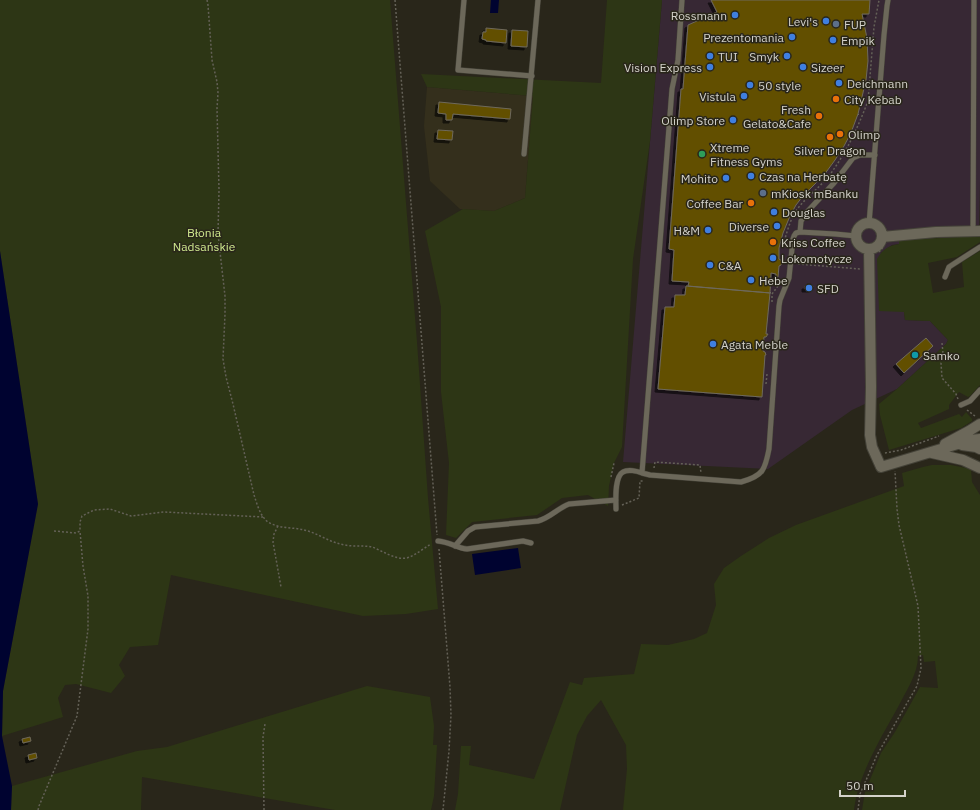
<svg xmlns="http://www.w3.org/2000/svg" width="980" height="810" font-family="'IBM Plex Sans',sans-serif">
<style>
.commercial{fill:#372834}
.built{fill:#342f1c}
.green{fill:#2d3615}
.water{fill:#000330}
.building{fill:#624f00;stroke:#6e695c;filter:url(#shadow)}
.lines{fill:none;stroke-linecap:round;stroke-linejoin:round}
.lane-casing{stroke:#444238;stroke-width:6}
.street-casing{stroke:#444238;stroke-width:12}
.path{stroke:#646157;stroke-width:1.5;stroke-dasharray:2 2;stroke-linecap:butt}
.lane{stroke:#6c685a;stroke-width:5}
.street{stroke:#6c685a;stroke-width:10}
.shop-dot{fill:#3f7fe0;stroke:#29261a;stroke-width:1.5}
.service-dot{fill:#5c6f8a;stroke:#29261a;stroke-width:1.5}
.food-dot{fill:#e8710a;stroke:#29261a;stroke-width:1.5}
.leisure-dot{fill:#2e9e5b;stroke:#29261a;stroke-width:1.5}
.culture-dot{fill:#0f9aa8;stroke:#29261a;stroke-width:1.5}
.labels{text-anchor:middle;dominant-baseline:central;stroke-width:3;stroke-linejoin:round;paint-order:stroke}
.poi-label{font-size:12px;fill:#d4d2ca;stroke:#29261a;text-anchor:start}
.park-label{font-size:12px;fill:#d0ea8e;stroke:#29261a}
</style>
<defs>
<filter id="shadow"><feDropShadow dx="-3" dy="3" stdDeviation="0" flood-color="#0009"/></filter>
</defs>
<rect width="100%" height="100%" fill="#29261a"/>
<path class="commercial" d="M662,0h318v182l-1,54 -79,4 -1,4 -7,1 -11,8 23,59 1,8 25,1 18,19 -2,4 -49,45 -45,21 -84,59 -145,-7z"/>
<path class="built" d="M427,87l106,9 -8,102 -31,13 -34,-2 -30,-28 -6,-55z"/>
<path class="green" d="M0,0h390l27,342 11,156 10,111 -32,5 -43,2 -192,-41 -13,70 -28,2 -11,18 6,11 -14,17 -35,-9 -11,1 -7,13 5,19 -61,19 1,-45 35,-187 -38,-253z
M607,0h55l-12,141 -17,118 -11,188 -8,16 -5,23 -1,20 -20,-11 -26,3 -25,17 -65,7 -16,16 -10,-3 3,-72 -8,-71v-85l-16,-76 38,-22 31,2 31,-13 8,-102 -106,-9 -6,-13 180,9z
M980,236v6l-23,15 -29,6 5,30 31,-6 -2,-25 18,-11v134l-10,11 -2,1 -9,-5 -10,13v4l-31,14 3,5 38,-14 3,3 4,-5 6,7v2l-11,7 -72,22 -9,-35 -1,-11 18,-15 49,-45 2,-4 -18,-19 -25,-1 -1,-8 -25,-1 -2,-52c6,-10 11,-13 22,-15v-4z
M932,465h19l20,4 1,13 8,13v315h-118l3,-18 16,-39 14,-21 25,-45 18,1 -3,-27 -11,1 -1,-7 -5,1c0,18 -12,35 -20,51 -17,31 -40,68 -44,103h-231l4,-41 -1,-24 -25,-45 -14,16 -10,19 -17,75h-105l3,-16 3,-48h10l-2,19 65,14 36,-97 12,3 2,-7 50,-4 7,-30 27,1 26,-6 13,-6 9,-28 -2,-21 10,-16 17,-12 28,-18 27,-13 108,-39 -2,-13 21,-6z
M367,686l63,11 4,29 -1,19h4l-3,51 -3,14h-96l-193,-33 -1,33h-130l1,-24 125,-35 30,-4z"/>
<path class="water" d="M491,0h8l-1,13h-8z
M0,251l38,253 -35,187 -1,45 10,50 -1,24h-11z
M518,548l3,20 -46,7 -3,-21z"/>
<path class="building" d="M711,0h159l-1,14h-7l5,24 1,23 -2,19 -8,34 1,1 -1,-1 -6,16 1,1h-1l-8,15 -9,14 -11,15 -21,21 -7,9 -6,11 -7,17 -4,15v11l3,2v2l-1,2 -2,1 -1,11h-2v-3l-5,-1 -1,19 1,1 -83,-7 1,-4 -17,-1 2,-31 -5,-1 12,-160h2l5,-64 29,-13z
M486,28l21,2 -1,13 -20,-2v-1l-4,-1 1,-7h3z
M512,30l16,1 -1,16 -16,-1z
M439,102l72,7 -1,10 -57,-5 -1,6h-6v-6l-8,-1z
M438,130l15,1 -1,9 -15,-1z
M686,286l84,7 -4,41h2l-2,3h-2l-1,14 2,1 1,3h-1l-3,42 -104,-8 7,-82h9l1,-12h10z
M805,286h8l-1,3h-7z
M926,338l7,8 -29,27 -8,-9z
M30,737l1,4 -8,2 -1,-4z
M36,753l1,5 -8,2 -1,-5z"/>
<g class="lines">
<defs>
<path id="lane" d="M464,0l-6,70 74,6
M682,0l-4,60 -6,29 -30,384 8,2 91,7c22,-6 24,-12 28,-33l10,-143 1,-6 9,-22 4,-39 1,-3 2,-3 4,-1 35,2 21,2
M524,154l14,-154
M869,224l15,-189 3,-29 1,-6
M973,231l1,-231
M800,232l1,-11 6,-9 27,-29 19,-25 7,-3h15
M945,277l4,-10 3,-2 28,-18
M961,405l9,-4 10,-11
M616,509c0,-8 -2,-32 7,-37 5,-3 14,-1 19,1
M438,541c12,1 19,7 29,8l56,-8 8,2
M455,546l13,-15 7,-4 63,-6c12,-3 20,-13 31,-17l47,-4"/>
<path id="street" d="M856 236a13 13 0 1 1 26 0a13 13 0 1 1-26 0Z
M882,237l54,-5 44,-1
M869,249l2,138 -1,48 2,12 9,20 90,-27 9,-1
M945,444l24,-13 11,-7
M962,445l14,2 4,2
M932,453l31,7 17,8"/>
</defs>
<use href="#lane" class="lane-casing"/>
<use href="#street" class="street-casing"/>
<path class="path" d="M207,0l1,5 4,55 5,22 1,11 -1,16 2,81 -1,44 7,62v18l-2,45 3,18 7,27 21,91c3,9 6,21 14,27 11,7 25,5 36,8 14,3 26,13 41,15 9,2 18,0 27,2 11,4 23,13 35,11 9,-3 17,-10 24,-14
M395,0l42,535
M786,244l-2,-2c3,-10 6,-22 12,-31 9,-13 22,-22 32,-34 18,-23 30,-50 40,-76l6,-74 5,-27
M879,252l5,-6
M798,264l62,5
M772,302v-8l6,-8
M942,343l1,10 -2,10 1,15 14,16 2,5
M766,384l1,-10
M967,410l8,6
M885,453l16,-3 38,-14
M654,468l1,-6 45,3 1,8
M611,477l3,-14
M622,505l17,-7 1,-17h3
M278,526l-4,8 -1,8 8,45
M54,531l22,2 4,-2v-9l2,-6 12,-6 16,-1 21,7 33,-4 99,5
M439,549l11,138 1,28 -2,36 -6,59
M38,810l1,-4 38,-90 11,-87v-33l-5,-30 -3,-35
M264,810l-1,-73 2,-13
M858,810l2,-16 17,-39 40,-69 4,-18 -3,-62 -19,-81 -2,-16 -2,-38"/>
<use href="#lane" class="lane"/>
<use href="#street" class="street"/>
</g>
<g class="shop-dot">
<circle cx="735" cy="15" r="4"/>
<circle cx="826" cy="21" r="4"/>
<circle cx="792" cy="37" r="4"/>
<circle cx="833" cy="40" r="4"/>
<circle cx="710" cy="56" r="4"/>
<circle cx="787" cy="56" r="4"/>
<circle cx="710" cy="67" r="4"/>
<circle cx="803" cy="67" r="4"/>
<circle cx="839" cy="83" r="4"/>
<circle cx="750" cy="85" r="4"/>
<circle cx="744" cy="96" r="4"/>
<circle cx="733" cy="120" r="4"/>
<circle cx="751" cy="176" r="4"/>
<circle cx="726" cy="178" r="4"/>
<circle cx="774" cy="212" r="4"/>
<circle cx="777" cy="226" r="4"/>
<circle cx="708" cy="230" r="4"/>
<circle cx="773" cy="258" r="4"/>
<circle cx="710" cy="265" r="4"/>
<circle cx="751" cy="280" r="4"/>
<circle cx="809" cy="288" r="4"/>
<circle cx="713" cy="344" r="4"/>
</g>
<g class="service-dot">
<circle cx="836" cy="24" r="4"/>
<circle cx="763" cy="193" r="4"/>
</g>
<g class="food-dot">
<circle cx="836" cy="99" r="4"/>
<circle cx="819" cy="116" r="4"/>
<circle cx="840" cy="134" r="4"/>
<circle cx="830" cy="137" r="4"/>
<circle cx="751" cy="203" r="4"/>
<circle cx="773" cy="242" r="4"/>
</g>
<circle class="leisure-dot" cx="702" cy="154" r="4"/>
<circle class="culture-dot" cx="915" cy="355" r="4"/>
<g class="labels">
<g class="poi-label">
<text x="727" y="15" text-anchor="end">Rossmann</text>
<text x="818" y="21" text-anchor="end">Levi's</text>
<text x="844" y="24">FUP</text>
<text x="784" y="37" text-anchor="end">Prezentomania</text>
<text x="841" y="40">Empik</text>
<text x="718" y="56">TUI</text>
<text x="779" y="56" text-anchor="end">Smyk</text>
<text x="702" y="67" text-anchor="end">Vision Express</text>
<text x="811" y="67">Sizeer</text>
<text x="847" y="83">Deichmann</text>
<text x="758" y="85">50 style</text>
<text x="736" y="96" text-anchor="end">Vistula</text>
<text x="844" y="99">City Kebab</text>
<text x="811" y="109" text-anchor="end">Fresh<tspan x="811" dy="14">Gelato&amp;Cafe</tspan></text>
<text x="725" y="120" text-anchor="end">Olimp Store</text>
<text x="848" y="134">Olimp</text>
<text x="710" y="147">Xtreme<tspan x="710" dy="14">Fitness Gyms</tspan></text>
<text x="830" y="150" text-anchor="middle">Silver Dragon</text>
<text x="759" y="176">Czas na Herbatę</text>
<text x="718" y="178" text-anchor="end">Mohito</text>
<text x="771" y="193">mKiosk mBanku</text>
<text x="743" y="203" text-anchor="end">Coffee Bar</text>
<text x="782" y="212">Douglas</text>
<text x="769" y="226" text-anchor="end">Diverse</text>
<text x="700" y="230" text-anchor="end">H&amp;M</text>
<text x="781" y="242">Kriss Coffee</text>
<text x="781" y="258">Lokomotycze</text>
<text x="718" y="265">C&amp;A</text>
<text x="759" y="280">Hebe</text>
<text x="817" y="288">SFD</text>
<text x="721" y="344">Agata Meble</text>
<text x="923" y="355">Samko</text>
</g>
<g class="park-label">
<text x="204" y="232">Błonia<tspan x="204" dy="14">Nadsańskie</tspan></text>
</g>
</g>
<path d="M840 790v6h65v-6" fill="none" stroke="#d4d2ca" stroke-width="2"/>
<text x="846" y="790" font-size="12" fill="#d4d2ca" stroke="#29261a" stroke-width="3" paint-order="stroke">50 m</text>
</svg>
